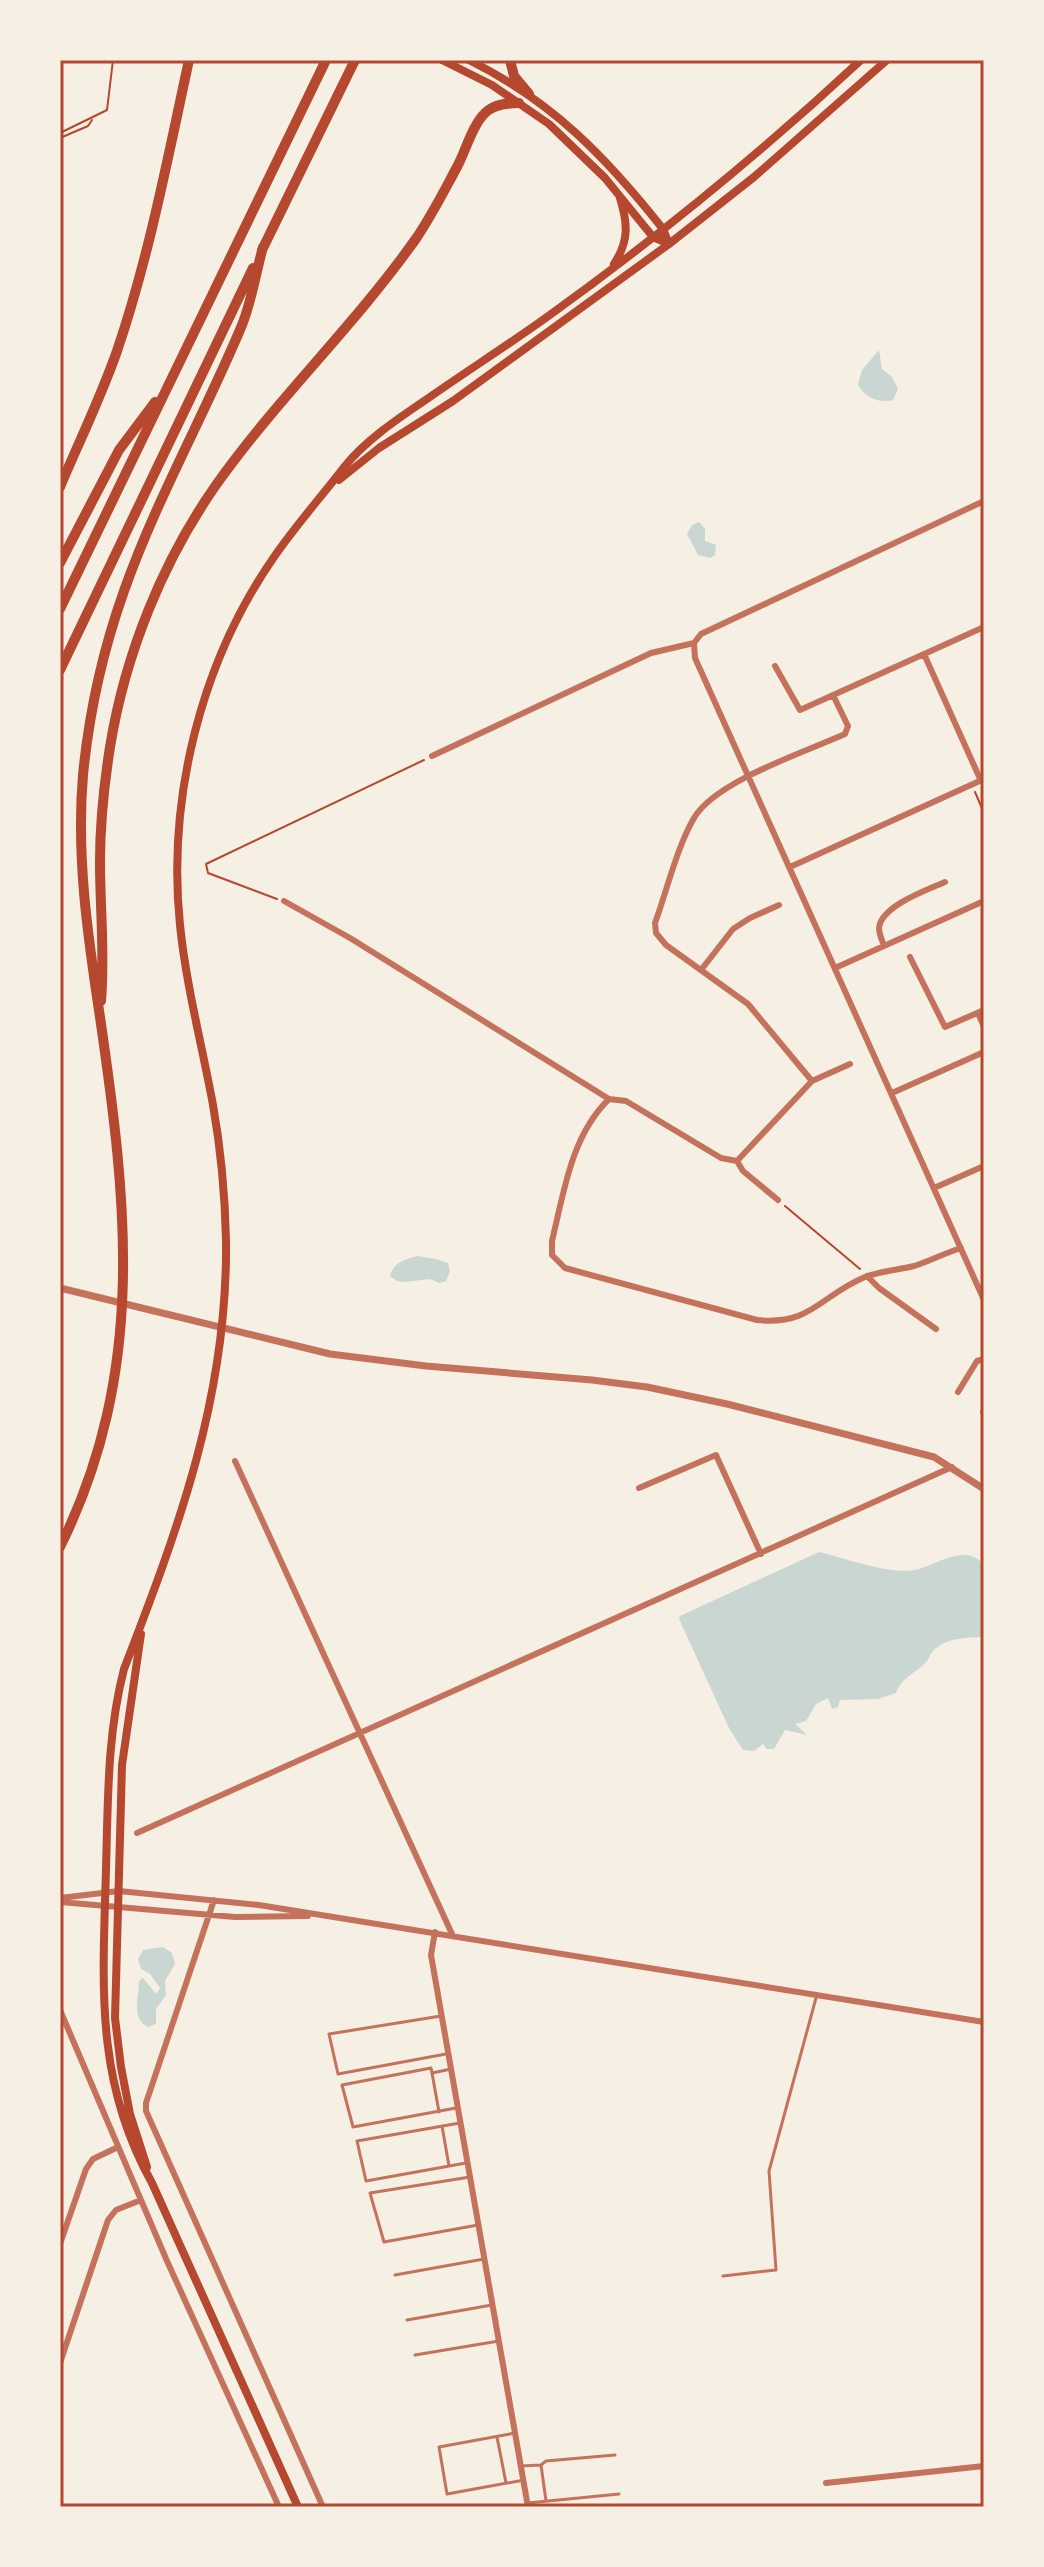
<svg xmlns="http://www.w3.org/2000/svg" width="1044" height="2567" font-family="Literata,serif">
<style>
.water{fill:#c9d6d2}
.lines{fill:none;stroke-linecap:round;stroke-linejoin:round}
.path{stroke:#b5482f;stroke-width:2}
.service{stroke:#c5725c;stroke-width:3}
.minor{stroke:#c5725c;stroke-width:6}
.tertiary{stroke:#c5725c;stroke-width:7}
.secondary{stroke:#b5482f;stroke-width:8}
.motorway{stroke:#b5482f;stroke-width:10}
.neatline{fill:none;stroke:#b5482f;stroke-width:3}
</style>
<rect width="100%" height="100%" fill="#f6efe4"/>
<path class="water" d="M879,350l3,19 10,8 6,12 -5,11c-13,4 -30,-3 -35,-16l4,-14z
M699,522l6,7v12l11,4 -1,10 -5,3 -12,-3 -11,-21 5,-9z
M417,1256l19,3 12,4 2,8 -4,10 -7,2 -9,-4 -25,3 -8,-1 -7,-5c4,-14 14,-16 27,-20z
M819,1552c25,6 76,25 100,17 20,-6 47,-26 65,-4v68l-3,4c-17,1 -36,1 -48,14 -3,3 -4,8 -7,11 -10,12 -24,14 -30,31l-18,6 -38,1 -2,7 -6,2 -4,-11 -12,6 -10,17 -11,3 12,11 -22,-5 -11,19h-7l-4,-5 -9,7 -11,-1 -14,-22 -50,-109 1,-3z
M163,1947l9,6 3,11 -10,17 1,14 -10,14v15l-8,3c-17,-8 -9,-30 -9,-46l4,-3 13,16 4,-6 -10,-14 -9,-5 -3,-10 5,-9z"/>
<g class="lines">
<path class="path" d="M60,133l47,-23 6,-50
M60,138l28,-12 4,-6
M975,792l9,21
M277,899l-69,-26 -2,-9 218,-104
M785,1206l75,63"/>
<path class="service" d="M441,2016l-112,18 9,40 108,-20
M451,2069l-19,4 -1,-5 -89,17 11,42 103,-19
M432,2073l7,39
M460,2123l-103,18 9,40 100,-18
M442,2126l7,40
M470,2177l-100,16 14,49 94,-17
M395,2275l89,-16
M723,2276l53,-6 -7,-99 47,-173
M407,2320l85,-15
M415,2355l84,-14
M515,2433l-76,14 8,47 77,-14
M497,2437l9,46
M541,2465l5,36
M521,2466l20,-1 5,-4 69,-6
M528,2503l91,-9"/>
<path class="minor" d="M694,643l1,15 289,642
M924,654l57,127
M775,666l25,44 184,-83
M432,756l219,-103 43,-10 7,-9 283,-133
M790,867l194,-88
M284,901l66,37 259,161
M884,946c-2,-6 -5,-12 -5,-18 2,-22 48,-38 66,-46
M910,957l35,70 39,-17
M835,968l149,-67
M701,970l32,-41 17,-11 29,-13
M978,1013l6,14
M812,1081l-64,-77 -82,-59 -10,-12 -1,-10c12,-33 22,-76 39,-105 22,-37 111,-66 151,-84l3,-8 -15,-31
M892,1093l92,-41
M609,1099c-38,37 -45,93 -57,142v14l13,13 192,52c54,6 64,-25 108,-43 15,-6 33,-7 49,-11 16,-5 31,-13 47,-18
M609,1099l17,2 95,57 16,3 75,-80 38,-17
M737,1161l6,10 35,29
M934,1188l50,-22
M867,1276l12,12 57,41
M958,1392l19,-31 7,-2
M983,1412l1,2
M235,1461l217,473
M639,1488l77,-33 45,99
M137,1833l815,-366
M60,1898l59,-7 140,14 725,117
M214,1900l-68,203v8l177,396
M60,1902l175,15 73,-1
M435,1932l-4,23 97,552
M60,2010l107,251 112,246
M60,2244l26,-75 7,-10 25,-12
M60,2363l48,-143 8,-10 25,-10
M826,2483l158,-17"/>
<path class="tertiary" d="M60,1288l270,66 96,12 166,14 55,7 80,17 207,53 50,32"/>
<path class="secondary" d="M442,60l50,25 57,39 56,54 48,59 16,7
M469,60c84,42 137,97 194,169l6,15
M614,264c15,-23 14,-40 6,-66
M339,480l40,-32 74,-47 216,-157 85,-67 133,-117
M141,1634l-19,131 -7,253 6,49 9,47 17,53
M298,2507l-146,-324c-58,-103 -49,-201 -46,-314 2,-67 1,-135 18,-200 55,-142 104,-274 102,-429 -1,-45 -5,-90 -13,-135 -11,-60 -27,-120 -33,-180 -13,-127 21,-263 94,-368 22,-32 48,-61 71,-91 22,-27 54,-48 82,-67 40,-28 81,-54 120,-82 110,-79 215,-165 314,-257"/>
<path class="motorway" d="M510,60l4,16 15,18
M262,250l93,-190
M60,487c19,-45 41,-90 57,-136 32,-94 51,-194 72,-291
M60,563l59,-113 36,-48
M60,609l266,-549
M60,670l193,-402
M101,1001c4,-46 -1,-93 -1,-139 0,-39 4,-77 10,-115 15,-92 52,-185 106,-262 61,-86 138,-159 199,-245 16,-23 29,-49 42,-73 9,-17 15,-41 28,-54 9,-9 22,-10 34,-10
M60,1547c87,-176 67,-344 40,-530 -12,-79 -24,-161 -17,-242 6,-62 20,-125 41,-184 32,-91 81,-177 118,-266 10,-25 14,-53 21,-78"/>
</g>
<rect width="1044" height="2567" fill="none" stroke="#f6efe4" stroke-width="124"/>
<rect x="62" y="62" width="920" height="2443" class="neatline"/>
</svg>
